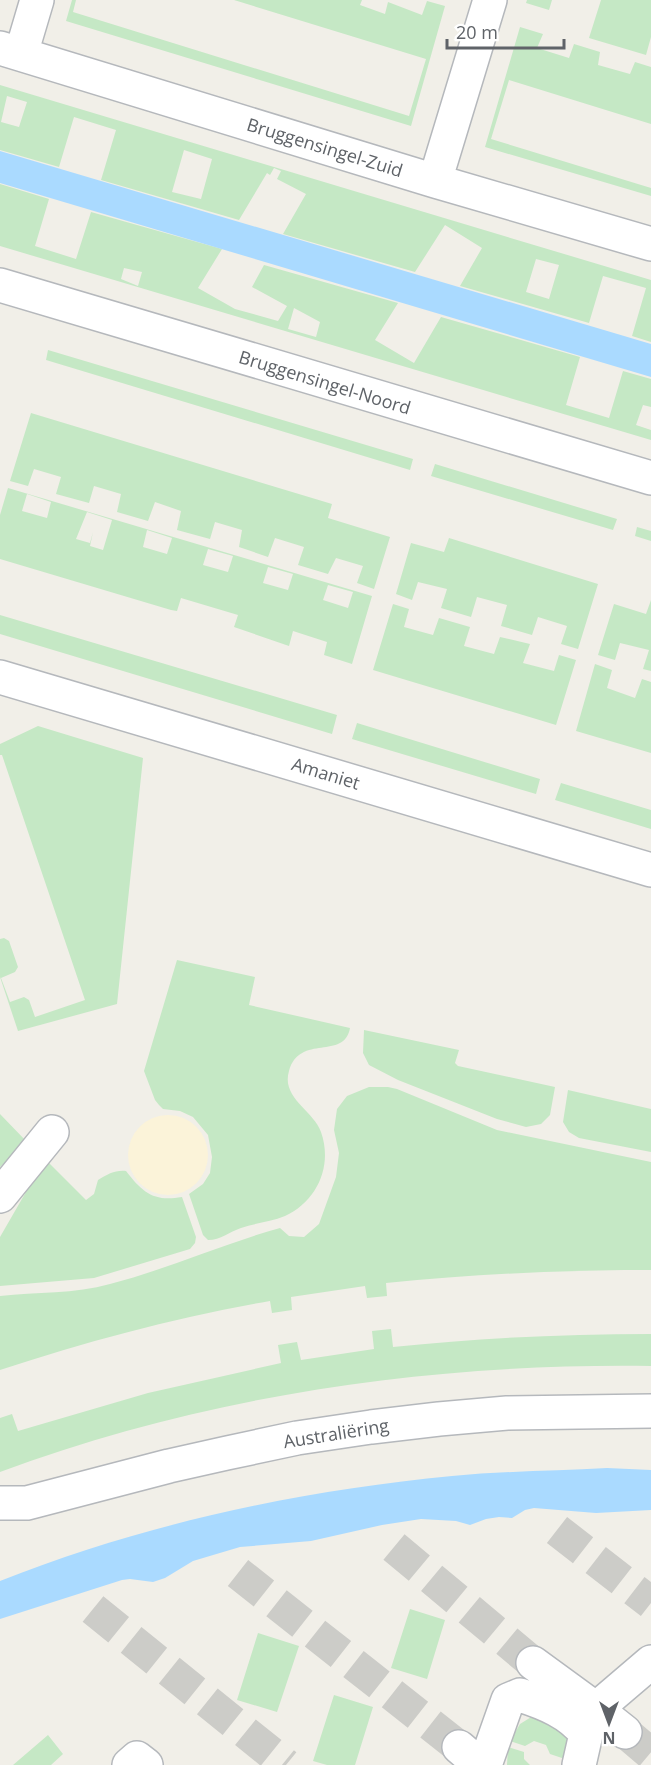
<svg xmlns="http://www.w3.org/2000/svg" width="651" height="1765" font-family="'Open Sans',sans-serif">
<style>
.green{fill:#c5e8c5;fill-rule:evenodd}
.sand{fill:#fbf3d9}
.water{fill:#aadaff}
.lines{fill:none;stroke-linecap:round;stroke-linejoin:round}
.minor-tunnel{stroke:#ccccc8;stroke-width:33;stroke-dasharray:33 16;stroke-linecap:butt}
.minor-casing{stroke:#b5b8bc;stroke-width:36}
.minor{stroke:#fff;stroke-width:33}
.labels{text-anchor:middle;dominant-baseline:central;stroke-width:6;stroke-linejoin:round;paint-order:stroke}
.street-label{font-size:18px;fill:#5f6368;stroke:#fff}
</style>
<rect width="100%" height="100%" fill="#f1efe8"/>
<path class="green" d="M72,0h4l-3,12 336,104 17,-57 -192,-59h128l-2,5 25,9 3,-12 34,13 5,-14 18,5 -34,120 -345,-105z
M527,0h25l-3,10 -23,-7z
M601,0h50v37l-5,18 -57,-17z
M520,27l23,7 -6,14 32,10 5,-14 26,8 -2,13 32,9 5,-12 16,5v57l-142,-44 -18,59 160,49v8l-166,-49z
M0,85l651,195v62l-19,-6 14,-48 -43,-12 -14,47 -129,-37 22,-38 -37,-23 -30,47 -132,-38 23,-40 -29,-15 4,-8 -7,-3 -4,7 -3,-2 -28,47 -138,-40 15,-50 -42,-13 -15,50 -59,-17zM7,96l20,6 -8,25 -18,-5zM184,150l28,9 -11,40 -29,-7zM536,259l23,6 -10,34 -23,-7z
M0,184l49,15 -14,47 41,13 15,-47 131,37 -24,39 37,21 43,12 9,-15 -35,-19 12,-22 134,38 -23,37 39,23 27,-46 139,40 -14,48 43,13 14,-47 28,8v28l-8,-2 -7,20 15,5v10l-651,-194zM124,268l18,4 -4,14 -17,-7zM294,308l26,14 -4,15 -28,-8z
M48,350l365,109 -3,11 -364,-110z
M31,413l301,91 -4,14 62,19 -16,52 -17,-6 6,-17 -27,-8 -8,16 -30,-9 6,-18 -29,-9 -7,19 -29,-10 3,-17 -27,-8 -5,17 -33,-9 4,-19 -26,-9 -7,19 -31,-9 4,-18 -27,-8 -5,17 -33,-9 5,-17 -27,-8 -6,17 -18,-5z
M435,464l182,55 -4,11 -182,-54z
M8,488l364,108 -20,68 -28,-9 3,-13 -34,-11 -4,15 -55,-19 4,-12 -57,-17 -4,13 -6,-1 -171,-51v-44zM27,494l24,8 -4,16 -25,-7zM87,512l25,8 -9,30 -13,-4 3,-14 -3,11 -14,-4zM147,530l25,8 -5,16 -24,-7zM208,549l25,7 -5,16 -25,-7zM268,567l25,7 -5,16 -25,-7zM328,585l25,7 -5,16 -25,-8z
M637,527l14,4v10l-16,-5z
M449,538l149,46 -20,65 -17,-5 6,-18 -29,-9 -6,18 -31,-9 6,-21 -30,-8 -6,20 -30,-9 6,-19 -29,-7 -6,18 -16,-6 15,-51 33,9z
M651,600v71l-8,-2 6,-19 -29,-7 -5,17 -17,-5 16,-51 32,10z
M393,604l16,5 -5,18 29,8 6,-17 31,9 -6,19 30,8 6,-17 30,7 -7,19 31,8 5,-16 17,5 -20,65 -183,-55z
M0,615l337,100 -5,19 -332,-100z
M595,664l17,6 -5,18 28,10 7,-19 9,3v71l-75,-22z
M357,723l183,56 -4,15 -184,-55z
M38,726l105,32 -26,246 -99,27 -18,-54v-38l4,-1 5,3 9,26 -3,5 -14,6 9,24 14,-5 5,3 6,17 50,-17 -83,-245h-2v-11z
M561,783l90,27v19l-96,-29z
M177,960l78,17 -6,28 101,23c-6,33 -50,5 -61,43 -8,27 24,39 32,61 12,34 -4,69 -36,84 -14,6 -30,7 -44,12 -12,4 -20,12 -33,12l-5,-5 -14,-41 14,-10 7,-11 2,-16 -4,-22 -15,-18 -13,-6 -17,-2 -4,-4 -4,-5 -11,-29z
M364,1030l95,20 -4,13 3,3 97,21 -5,28 -9,9 -15,3 -29,-8 -99,-39 -29,-15 -6,-12z
M369,1087h19l9,2 100,41 154,32v108c-89,0 -176,4 -265,13l1,13 -20,2 -2,-12 -74,11 1,13 -20,3 -2,-12c-92,16 -182,40 -270,69v-74c36,-4 75,-2 110,-12 58,-15 112,-40 170,-56l9,8 15,1 15,-13 17,-47 3,-24 -5,-23 3,-21 10,-13z
M568,1090l83,19v43l-72,-14 -10,-6 -6,-10z
M0,1114l27,28 -27,25z
M45,1159l41,41 8,-6 4,-14c10,-6 17,-10 28,-9 17,22 28,31 56,26l14,40 -1,6 -5,6 -96,29 -94,8v-49z
M391,1329l2,18c86,-9 172,-13 258,-13v32c-220,-3 -444,29 -651,106v-54l12,-4 6,17 130,-38 133,-30 -3,-18 19,-3 4,18 73,-11 -2,-18z
M410,1609l35,11 -18,59 -36,-11z
M258,1633l41,13 -22,66 -40,-12z
M334,1695l39,12 -18,58h-28l-14,-4z
M536,1714l31,17 1,17 -3,11 -15,-5 -4,-9 -12,-4 -9,5 -15,-5 10,-17z
M48,1735l15,19 -12,11h-38z
M508,1747l16,5v7l6,6h-23z"/>
<path class="sand" d="M128 1155a40 40 0 1 1 80 0a40 40 0 1 1-80 0Z"/>
<path class="water" d="M0,151l651,193v33l-651,-194z
M607,1468l44,2v40l-55,3 -62,-5 -9,2 -13,8 -13,-1 -13,2 -16,6 -14,-4 -35,-2 -39,6 -71,16 -71,6 -47,14 -28,17 -12,4 -23,-3 -8,1 -122,39v-38c144,-57 297,-90 452,-105 51,-5 103,-5 155,-8z"/>
<g class="lines">
<path class="minor-tunnel" d="M557,1530l94,73
M394,1547l139,116
M238,1573l221,174
M93,1609l193,156
M625,1732l26,22"/>
<defs>
<path id="minor" d="M0,48l435,133 216,63
M21,54l16,-54
M435,181l55,-181
M0,285l651,193
M0,677l651,193
M0,1196l52,-64
M0,1503h27l142,-37 58,-13 70,-15 74,-11 68,-8 68,-6 144,-2
M533,1663l63,46 55,-47
M596,1709l29,23
M459,1747l21,18
M129,1765l8,-7 9,7
M485,1765l23,-65 12,-5c25,8 50,18 66,39l-7,31"/>
</defs>
<use href="#minor" class="minor-casing"/>
<use href="#minor" class="minor"/>
</g>
<g class="labels">
<g class="street-label">
<text transform="translate(325 147) rotate(17)">Bruggensingel-Zuid</text>
<text transform="translate(325 382) rotate(17)">Bruggensingel-Noord</text>
<text transform="translate(326 773) rotate(17)">Amaniet</text>
<text transform="translate(336 1433) rotate(-9)">Australiëring</text>
</g>
</g>
<g transform="translate(609 1723) rotate(180)" stroke="#ffffff" stroke-width="4.5" paint-order="stroke">
<path d="M0-4.5L10 22L0 15L-10 22Z" fill="#5f6368"/>
<text y="-9" font-size="16" font-weight="bold" text-anchor="middle" fill="#5f6368">N</text>
</g>
<path d="M447 39v9h117v-9" fill="none" stroke="#5f6368" stroke-width="3"/>
<text x="456" y="39" font-size="18" fill="#5f6368" stroke="#ffffff" stroke-width="4.5" paint-order="stroke">20 m</text>
</svg>
